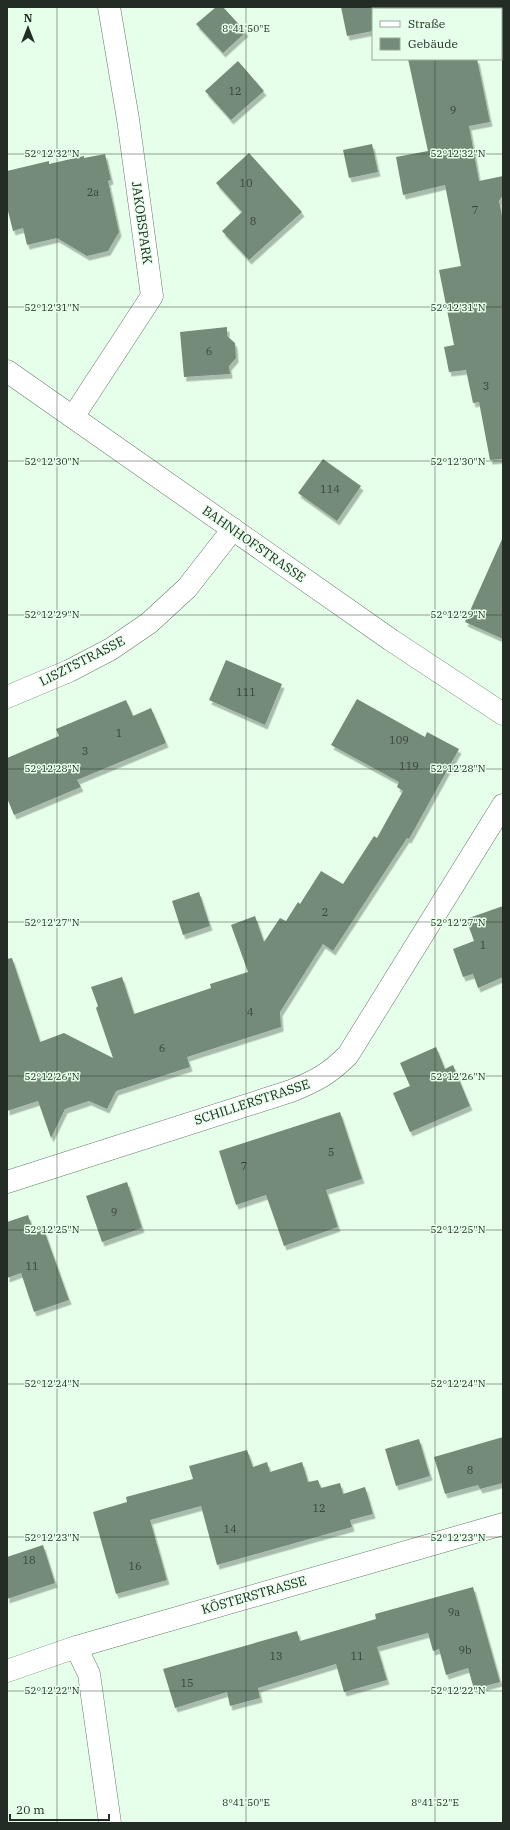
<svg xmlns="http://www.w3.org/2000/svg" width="510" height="1830" font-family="'IBM Plex Serif',serif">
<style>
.building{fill:#748b79;filter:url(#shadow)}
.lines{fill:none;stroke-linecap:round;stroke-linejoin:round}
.street-casing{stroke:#657b69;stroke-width:23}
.secondary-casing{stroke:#657b69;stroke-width:23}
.street{stroke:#fff;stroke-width:22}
.secondary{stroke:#fff;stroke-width:22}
.ticks{fill:none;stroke:#232c25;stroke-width:1;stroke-opacity:0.45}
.labels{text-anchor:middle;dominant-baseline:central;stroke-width:3;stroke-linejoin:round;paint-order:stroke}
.number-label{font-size:11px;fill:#37443a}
.street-label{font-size:13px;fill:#232c25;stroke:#e6ffea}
.ticks-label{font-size:10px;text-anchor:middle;fill:#232c25;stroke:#e6ffea;stroke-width:3;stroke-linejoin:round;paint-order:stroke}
</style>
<defs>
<filter id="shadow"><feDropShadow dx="2.5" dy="4.5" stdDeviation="0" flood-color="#0004"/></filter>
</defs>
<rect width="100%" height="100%" fill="#e6ffea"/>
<path class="building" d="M216,7h7l23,25 -23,21 -27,-29z
M341,7h32v24l-26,5z
M408,59h69l13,63 -21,4 10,55 24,-5v19l-4,6 4,20v238l-13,1 -11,-58 -6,1 -7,-33 -17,2 -5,-25 10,-2 -15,-75 22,-4 -16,-81 -42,10 -7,-38 32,-6z
M238,61l26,30 -33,29 -26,-29z
M372,144l6,28 -29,6 -6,-28z
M249,153l53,59 -53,48 -27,-29 20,-19 -26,-29z
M105,154l6,26 -3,1 11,51 -11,19 -21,5 -30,-18 -30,7 -4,-17 -10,3 -6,-24v-36l42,-10v3l35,-8v2z
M227,327v9l8,7 1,15 -7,8 1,8 -46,3 -4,-45z
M323,459l38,27 -24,35 -39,-28z
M503,537v102l-38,-17z
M226,660l56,24 -17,41 -56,-25z
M357,699l68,38 2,-5 32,17 -50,90 -2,-1 -74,113 -10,-7 -43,68 1,15 -94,30 3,10 -74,24 -9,18 -18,-8 -24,8 -14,29 -13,-37 -31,10v-152l5,-1 28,84 24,-9 49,25 -17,-50 2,-2 -7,-19 31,-10 12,37 77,-26 -1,-4 38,-12 -17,-47 24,-9 9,26 16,-24 6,3 12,-19 2,2 21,-33 22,13 31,-48 3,2 26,-47 -6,-4 2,-5 -68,-37z
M126,700l7,16 18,-8 15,35 -89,37 4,7 -67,28 -7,-17v-40l52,-22 -3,-7z
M199,892l11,34 -27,9 -11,-34z
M503,906v71l-25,11 -5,-14 -10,3 -10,-28 21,-8 -8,-22z
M436,1047l9,22 8,-4 17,41 -60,26 -17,-39 17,-7 -10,-23z
M340,1112l22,67 -36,11 12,37 -54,19 -18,-51 -30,10 -17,-54z
M127,1182l15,46 -40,14 -16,-46z
M28,1215l6,18 10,-3 25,70 -35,12 -13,-39 -14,5v-56z
M503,1437v46l-23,6 -2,-4 -33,9 -11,-37z
M419,1439l11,37 -34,10 -11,-37z
M247,1450l6,17 14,-5 3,10 32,-10 6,20 10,-2 3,8 19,-5 3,11 22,-7 8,27 -23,6 2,7 -135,38 -16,-59 -51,14 17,60 -51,14 -23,-82 34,-10 -1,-5 67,-18 -4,-13z
M43,1545l12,38 -48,16v-42z
M473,1587l27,95 -26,7 -6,-21 -22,7 -7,-26 -6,2 -5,-18 -51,14 10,33 -43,12 -8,-28 -78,24 2,10 -30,8 -3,-14 -52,16 -12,-39 134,-38 3,10 76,-22 -1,-5z"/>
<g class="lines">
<defs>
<path id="street" d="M73,417l79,-121 -24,-177 -19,-112
M7,697l62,-26 42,-22 38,-26 38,-35 46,-59
M7,1182l284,-91c25,-10 38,-17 57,-36l155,-250
M76,1647l13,27 21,149
M7,1671l69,-24 427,-123"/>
<path id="secondary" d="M7,371l384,269 112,74"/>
</defs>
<use href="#street" class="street-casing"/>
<use href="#secondary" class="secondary-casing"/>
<use href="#street" class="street"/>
<use href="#secondary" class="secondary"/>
</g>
<path class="ticks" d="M57,7v1816M246,7v1816M435,7v2M435,59v1764M7,154h496M7,307h496M7,461h496M7,615h496M7,769h496M7,922h496M7,1076h496M7,1230h496M7,1384h496M7,1537h496M7,1691h496"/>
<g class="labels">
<g class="number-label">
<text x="235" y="91">12</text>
<text x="453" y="110">9</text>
<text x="246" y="183">10</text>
<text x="93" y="192">2a</text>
<text x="475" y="210">7</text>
<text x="253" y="221">8</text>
<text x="209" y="351">6</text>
<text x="486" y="386">3</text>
<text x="330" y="489">114</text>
<text x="246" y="692">111</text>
<text x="119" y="733">1</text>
<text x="399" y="740">109</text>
<text x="85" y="751">3</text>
<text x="409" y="766">119</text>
<text x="325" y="912">2</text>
<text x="483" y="945">1</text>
<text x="250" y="1012">4</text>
<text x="162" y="1048">6</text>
<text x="331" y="1152">5</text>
<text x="244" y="1166">7</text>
<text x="114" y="1212">9</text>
<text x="32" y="1266">11</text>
<text x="470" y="1470">8</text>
<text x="319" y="1508">12</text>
<text x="230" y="1529">14</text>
<text x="29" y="1560">18</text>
<text x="135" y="1566">16</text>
<text x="454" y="1612">9a</text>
<text x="465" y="1650">9b</text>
<text x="276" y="1656">13</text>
<text x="357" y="1656">11</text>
<text x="187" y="1683">15</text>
</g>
<g class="street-label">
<text transform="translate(142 223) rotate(82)">JAKOBSPARK</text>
<text transform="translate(254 544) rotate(35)">BAHNHOFSTRASSE</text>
<text transform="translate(82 661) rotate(-27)">LISZTSTRASSE</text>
<text transform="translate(252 1102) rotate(-18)">SCHILLERSTRASSE</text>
<text transform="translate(254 1595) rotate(-16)">KÖSTERSTRASSE</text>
</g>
</g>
<g class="ticks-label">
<text x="246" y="32">8°41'50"E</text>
<text x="52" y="157">52°12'32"N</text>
<text x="458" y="157">52°12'32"N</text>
<text x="52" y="311">52°12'31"N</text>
<text x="458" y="311">52°12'31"N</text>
<text x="52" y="465">52°12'30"N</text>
<text x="458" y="465">52°12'30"N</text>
<text x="52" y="618">52°12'29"N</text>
<text x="458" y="618">52°12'29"N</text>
<text x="52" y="772">52°12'28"N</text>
<text x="458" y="772">52°12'28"N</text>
<text x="52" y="926">52°12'27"N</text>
<text x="458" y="926">52°12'27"N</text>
<text x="52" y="1080">52°12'26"N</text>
<text x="458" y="1080">52°12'26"N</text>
<text x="52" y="1233">52°12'25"N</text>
<text x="458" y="1233">52°12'25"N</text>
<text x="52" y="1387">52°12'24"N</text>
<text x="458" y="1387">52°12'24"N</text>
<text x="52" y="1541">52°12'23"N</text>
<text x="458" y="1541">52°12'23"N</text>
<text x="52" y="1694">52°12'22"N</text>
<text x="458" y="1694">52°12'22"N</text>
<text x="246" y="1806">8°41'50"E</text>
<text x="435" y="1806">8°41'52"E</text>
</g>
<rect width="510" height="1830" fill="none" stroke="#232c25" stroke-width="16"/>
<rect x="372" y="8" width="130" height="52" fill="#e6ffea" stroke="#98ab9b"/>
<rect x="380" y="21" width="20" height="6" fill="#ffffff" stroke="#98ab9b"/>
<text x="408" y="28" font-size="12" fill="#232c25">Straße</text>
<rect x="380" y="38" width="20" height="12" fill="#748b79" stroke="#98ab9b"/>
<text x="408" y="48" font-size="12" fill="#232c25">Gebäude</text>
<g transform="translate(28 28)" stroke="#e6ffea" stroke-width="3" paint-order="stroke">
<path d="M0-3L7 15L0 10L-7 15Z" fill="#232c25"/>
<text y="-6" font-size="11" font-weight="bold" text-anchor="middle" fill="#232c25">N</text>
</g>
<path d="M10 1814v6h99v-6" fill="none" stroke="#232c25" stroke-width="2"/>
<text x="16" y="1814" font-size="12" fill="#232c25" stroke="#e6ffea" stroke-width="3" paint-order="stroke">20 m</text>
</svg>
